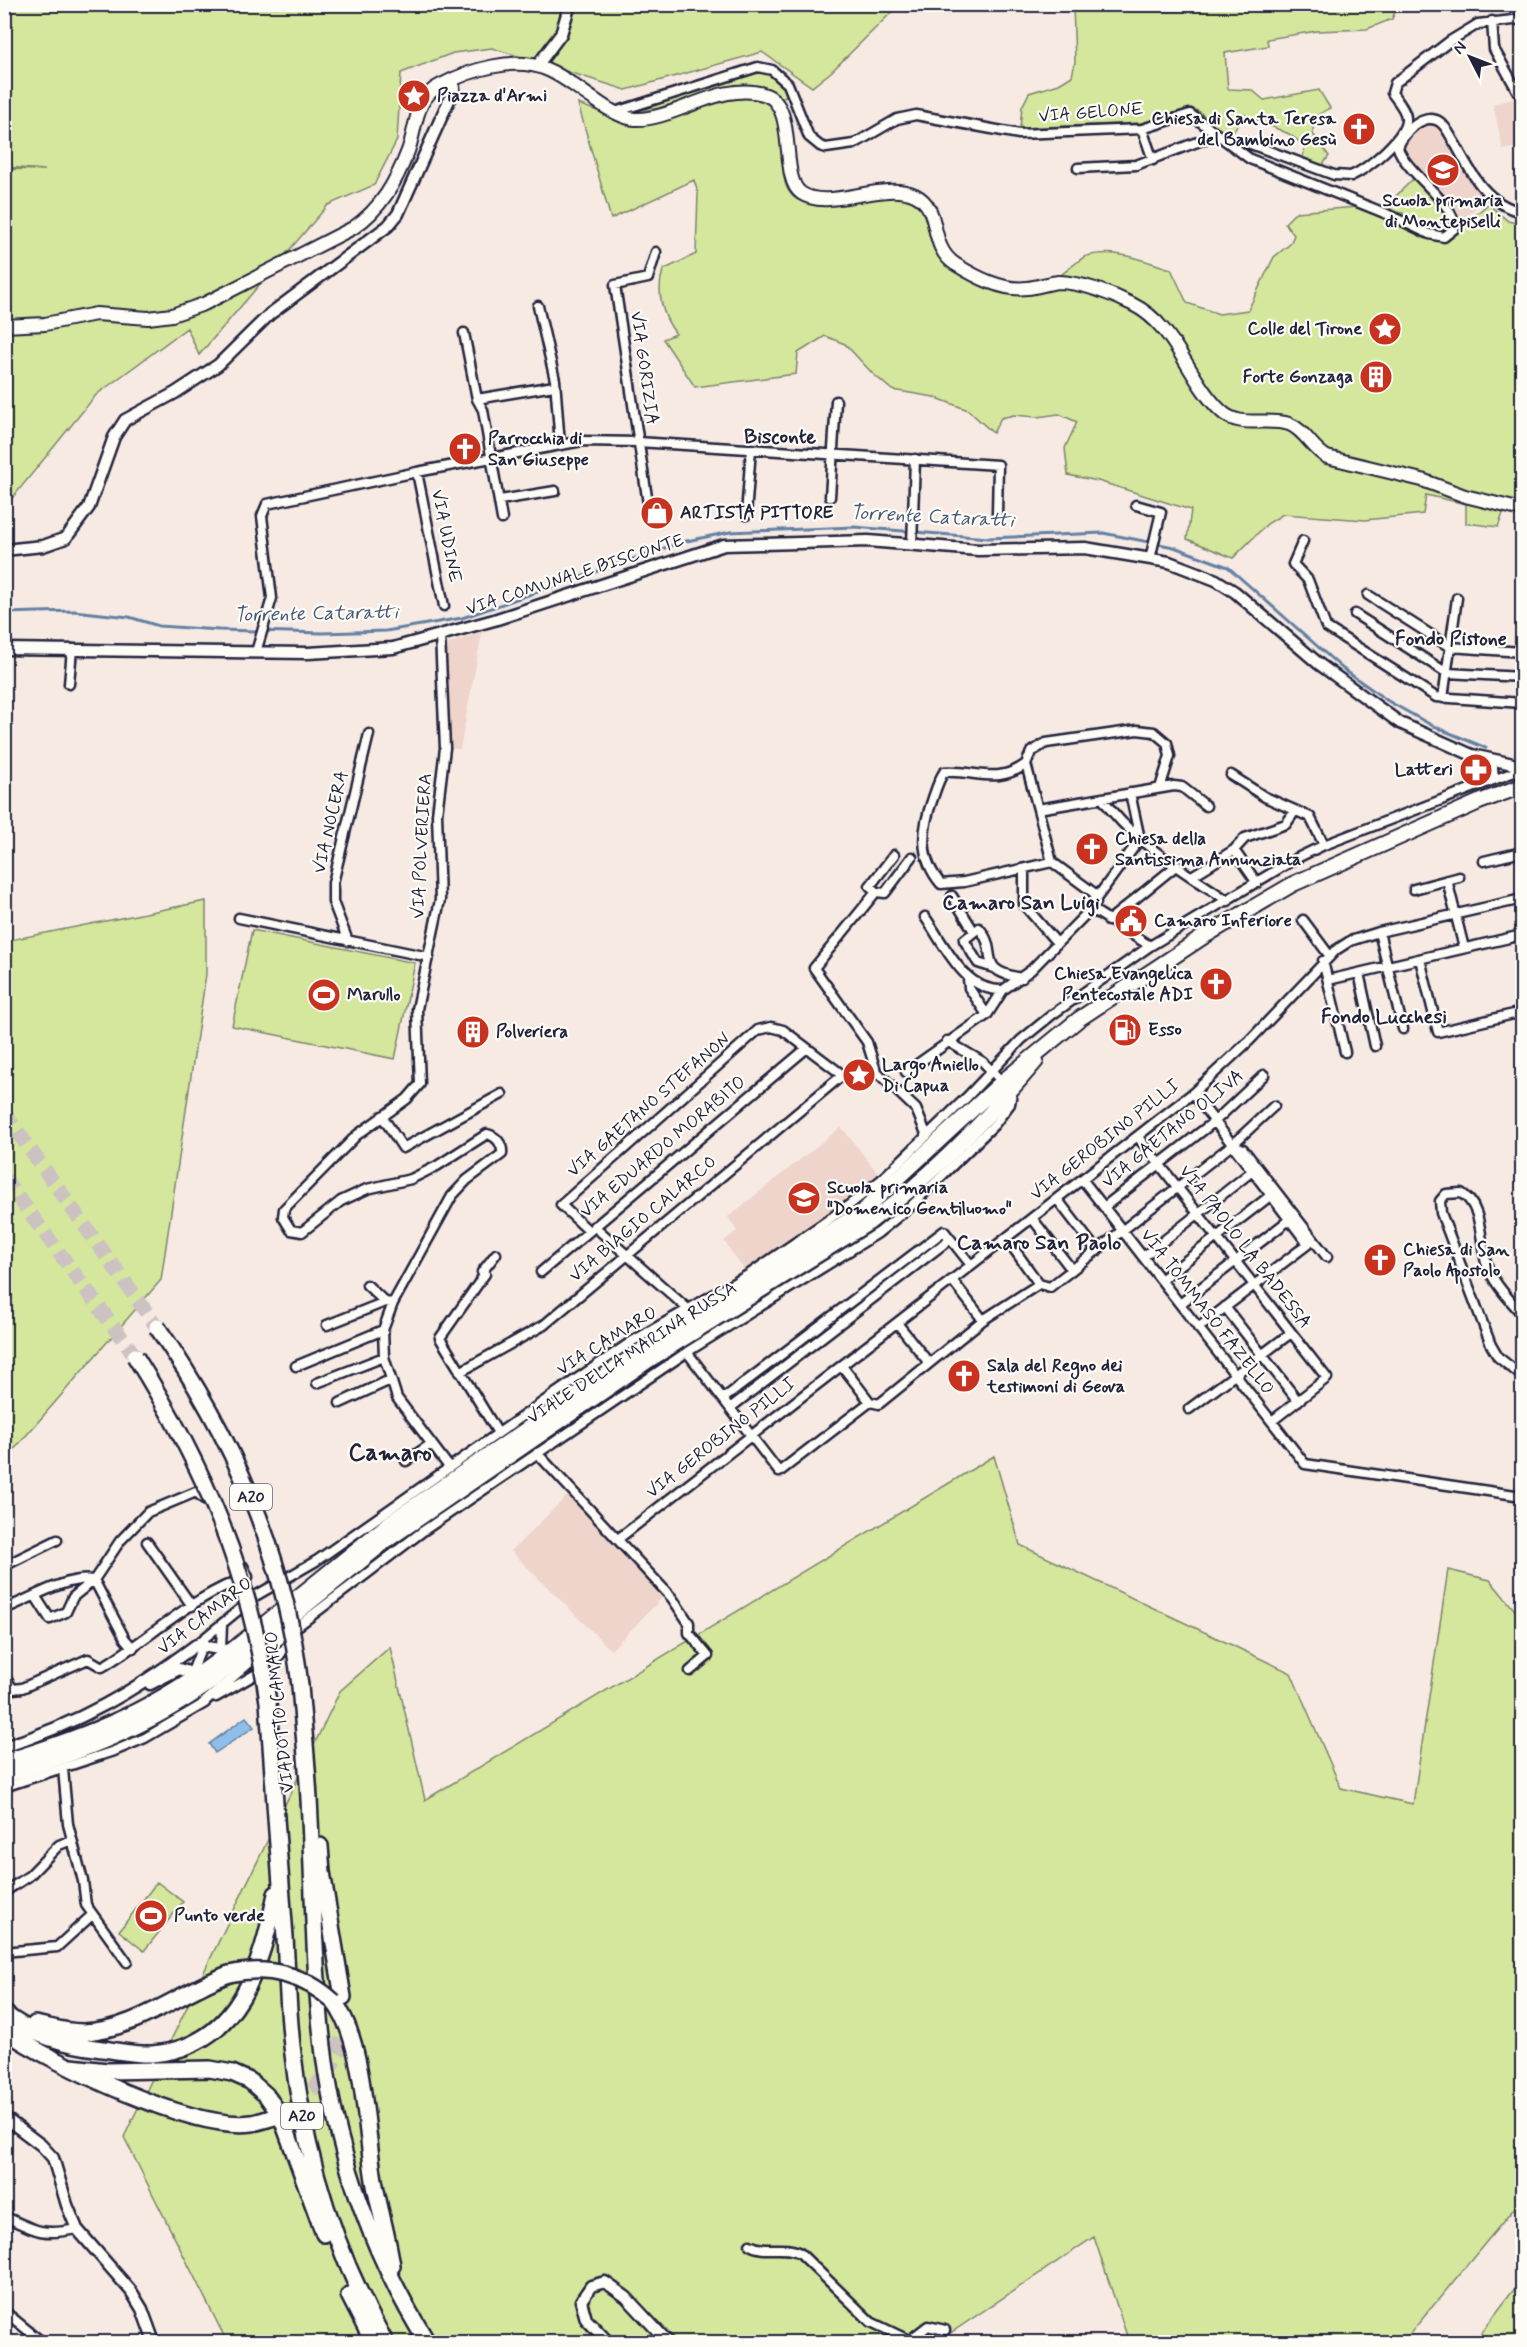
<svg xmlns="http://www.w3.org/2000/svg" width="1527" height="2347" font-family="Mynerve,sans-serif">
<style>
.built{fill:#eed4cb}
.green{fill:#d4e79c;stroke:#7b846c;stroke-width:1.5}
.water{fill:#90beea;stroke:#6480a4;stroke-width:1.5}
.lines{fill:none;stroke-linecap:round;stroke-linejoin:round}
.stream{stroke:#6480a4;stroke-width:3}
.motorway-tunnel{stroke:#ccc2c1;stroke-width:15;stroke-dasharray:15 8;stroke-linecap:butt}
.minor-casing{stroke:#22223b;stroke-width:13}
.tertiary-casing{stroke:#22223b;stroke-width:15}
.secondary-casing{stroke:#22223b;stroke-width:16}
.primary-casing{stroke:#22223b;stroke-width:18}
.motorway-casing{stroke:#22223b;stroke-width:20}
.minor{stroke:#fdfcf7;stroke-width:8}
.tertiary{stroke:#fdfcf7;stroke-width:10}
.secondary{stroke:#fdfcf7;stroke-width:12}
.primary{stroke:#fdfcf7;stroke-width:14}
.motorway{stroke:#fdfcf7;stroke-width:15}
.motorway-bridge-casing{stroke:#22223b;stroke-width:20;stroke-linecap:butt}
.motorway-bridge{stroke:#fdfcf7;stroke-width:15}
.labels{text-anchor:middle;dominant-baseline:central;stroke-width:4.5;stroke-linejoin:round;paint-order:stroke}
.shield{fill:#fdfcf7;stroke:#646373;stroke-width:1.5}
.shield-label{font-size:16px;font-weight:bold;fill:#22223b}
.poi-label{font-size:18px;font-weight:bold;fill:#22223b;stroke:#fdfcf7;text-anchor:start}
.street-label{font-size:18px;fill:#22223b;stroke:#fdfcf7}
.water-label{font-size:20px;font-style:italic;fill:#485978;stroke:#fdfcf7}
.neighbourhood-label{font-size:20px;font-weight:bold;fill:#22223b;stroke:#fdfcf7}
.quarter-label{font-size:21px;font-weight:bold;fill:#22223b;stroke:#fdfcf7}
.district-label{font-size:24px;font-weight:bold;fill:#22223b;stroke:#fdfcf7}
</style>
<rect width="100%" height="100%" fill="#f6eae3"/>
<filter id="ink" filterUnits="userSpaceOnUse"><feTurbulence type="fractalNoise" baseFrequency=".0167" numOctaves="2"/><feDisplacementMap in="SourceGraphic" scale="12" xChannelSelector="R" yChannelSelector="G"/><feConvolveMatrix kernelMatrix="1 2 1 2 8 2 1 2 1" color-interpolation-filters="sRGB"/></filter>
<g filter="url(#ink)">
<path class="built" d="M1522,97v49l-19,4 -10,-46z
M1432,123l10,9 43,67 -21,20 -59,-68 -1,-6 4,-7 14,-13z
M482,632l-22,117h-10l-3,-105z
M841,1127l40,50 -44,33 -93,60 -20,-29 13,-10 -9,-14z
M567,1496l97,100 -53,54 -100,-99z"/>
<path class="green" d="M143,4l4,3 746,-2v6l-62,61 -19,15 -50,-35 -136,38 -134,-42 -39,5 -52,20 -4,67 -23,45 -46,20 -129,150 -12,-27 -91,67 -91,112v-338l40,1 -40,-3v-162z
M1222,4l176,1 -6,14 -25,10 -50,2 -50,8 1,7 -43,7 3,36 24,1 12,10 55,-10 11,18 -17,10v16l16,22 -8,11 -19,-5 3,-16 -16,-12 -46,-20 -9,17 -17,-2 -17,-17 -9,-4 -49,15 -122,5 2,-21 7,-14 30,-9 13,-8 3,-14 -2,-57h54l1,6h40z
M754,72c16,0 27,7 34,23l-9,4c-25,-31 -116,15 -150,13z
M738,96c8,1 20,-1 27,3 34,20 -1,91 38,103 33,11 71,-15 104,-4 25,8 17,36 28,53 10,18 53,39 73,43 26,4 46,-13 64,-28 5,-3 10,-9 15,-10 28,-8 57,5 84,13l16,34 32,11 29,-4 26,-53 16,-13 4,-9 -9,-12 11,-11 61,-5 78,34 -9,-12 -24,-9 1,-7 -11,-1 -4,-8 26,-26 34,36 15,12 25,-22 20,17 12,3 2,9v272l-15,-2 -9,24 -32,-4v-19l-40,-9 -3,19 -58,6 -82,-6 -16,10 -34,34 -46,-19 4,-29 -93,-29 -30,-6 -3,-27 12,-26 -18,-8 -22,3 -23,-2 -13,3 -8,15 -25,-23 -34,-13 -42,-7 -20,-17 -27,-29 -20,-8 -27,17 -2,21 -101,13 -32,-48 13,-5c-14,-18 -20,-42 -13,-64l33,-16 2,-61 -4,-13 -83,39 -33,-115 41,15z
M206,901v73l-45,306 -156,180v-519z
M252,930l163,33 -20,96 -163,-33z
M994,1456l26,89 271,128 50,115 72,16 35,-234 42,10 32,39v580l-119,143h-274l-35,-105 -157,105h-710l-103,-205 216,-446 50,-44 35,153z
M157,1882l26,20 -39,49 -25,-20z
M1522,2279v63h-48z"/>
<path class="water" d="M246,1717l8,10 -39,26 -6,-9z"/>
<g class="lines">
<path class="stream" d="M4,613l70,-2 55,6 30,9 60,4 103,3 64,-2 76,-13 220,-76 48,-10 124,-5 134,11 115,-5 71,14 54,20 115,102 45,32 45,25 53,22"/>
<path class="motorway-tunnel" d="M4,1113l153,214
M4,1178l131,178
M274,2117c41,-25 70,-50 70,-102"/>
<defs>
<path id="minor" d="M1492,21l2,28 24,43 4,-1
M615,112l143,-45 14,3 16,14 21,53 11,9 6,2 28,-4 43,-25 19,-4 103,19 123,-5 48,-15 60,45 137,55 42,20 15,3 10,-8c6,-22 -48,-56 -56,-81 4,-15 26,-37 42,-26 7,5 11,16 16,23 16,30 31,59 66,67
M1142,129l11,31
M1245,142l89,33 17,1c16,-7 57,-40 55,-58 0,-8 -10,-19 -14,-25l3,-10 55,-42 28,-17 44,-5
M1078,168l58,-3 80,-30
M538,306l17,74 5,65
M464,333l13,66 6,11 19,109
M477,399l77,-13
M417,472l27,134
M830,497l6,-96
M500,500l55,-9
M1136,505l25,7 -11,47
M746,515l5,-66
M650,517l-35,-232 33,-7 8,-26
M1303,541l-10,23 15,16 18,47 110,70 86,6
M912,545l3,-86
M1368,595l82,52 72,5
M1355,614l92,59 75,4
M440,636l5,112 -8,66 3,86 -23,109 3,75 -13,15 -50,36 -73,74 -1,8 8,13 11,2 39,-31 26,-12 44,-10 26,-13 50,-32c9,2 16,10 15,20l-35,26 -15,16 -59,107 -10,27 1,27 13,41 52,69
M256,652l16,-54 -10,-82 5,-12 150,-32 165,-31 56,1 360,23 -1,49
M69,684l3,-35
M1443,698l14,-100
M1486,759l7,8 1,12
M1026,764c-28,21 -50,6 -82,8 -5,7 -8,17 -11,26 -11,30 -15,59 8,86l23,-2 88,-20
M1026,764l5,-12 15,-9 91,-13 17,2 13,11 3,13 -10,32
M1026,764l26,98
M1231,775l34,22 45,20 14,28
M1102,798c30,44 82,73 126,103
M1038,809l136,-23 8,1 24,19
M1234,850l23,33
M912,857l-27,36 -9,-1 -62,76 53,74 9,29 40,38 11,27
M1484,861l38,-9
M1052,862l42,31 2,10
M1024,870v35l33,38
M1192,876l42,-26 11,-12 41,-14 9,-13
M1447,880l17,68
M1414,889l45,-12
M876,892l-6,-6 24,-31
M952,896l21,34
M1096,899l44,-60 -10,-46
M1095,911l55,35
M925,917c20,28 39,75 78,73
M239,918l190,39
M1303,920l26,35
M1108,921l69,-56
M1379,932l24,97
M348,941l-15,-39v-19l36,-149
M1420,959l18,73 84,-20
M1323,961l22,91
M994,968l-16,-5 -14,-23 15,-12c22,25 -6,42 43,50
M1359,973l16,73
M968,979l1,9 18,27
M1328,980l194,-45
M906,1072l81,-57 16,-25 28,-20 54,-55 10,-4
M1193,1093l115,151 -110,84
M382,1116l21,32 99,-54
M1138,1137l189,241 -55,43
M1233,1144l10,5 84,108
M1082,1179l223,285 217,32
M1057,1199l40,52
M1104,1207l111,-86 49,-46
M1032,1218l40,52
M594,1226l95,84
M589,1231l-28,-26 197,-175 13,-3 12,3 61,46
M1006,1238l33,46
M496,1254l-14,18 3,2 -45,64 58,95
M1143,1257l108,-85
M541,1272l266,-224
M952,1280l31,40
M1161,1280l109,-84
M367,1285l18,17
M1180,1304l109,-84
M1225,1307l73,94
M1522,1314c-12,-14 -29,-31 -35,-49 -8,-22 -3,-59 -26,-72l-15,1 -6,7 1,12 50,132 7,12 24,19
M897,1323l32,40
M327,1325l58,-23 8,1
M687,1352l92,120 91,-70 9,2 104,-84 56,-36 11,3 183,-143 41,-38
M296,1366l87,-36
M842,1366l28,36
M460,1372l84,-47 295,-247 34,-13
M317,1383l67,-26
M723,1399l221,-168 27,34
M340,1403l50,-23
M730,1408l220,-169
M1189,1409l102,-76
M537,1453l135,145 17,25v10l19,23 -18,15
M406,1461l25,-17
M618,1539l575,-446 57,-53 86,-90 14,-9 29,-9 143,-33
M147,1542l45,64
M4,1566l53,-26
M36,1597l14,22 16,-7 7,-15 21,-17 26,-39 28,-29 48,-20 14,12
M4,1609c27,-10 61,-33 90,-29l31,59 8,9
M196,1645l61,-50 59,-34 234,-164 81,-55 117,-67 96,-66 37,-29 86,-83 54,-57 32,-26 97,-68 145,-87 29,-14 198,-76
M221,1649l1,-24
M192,1672l12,-31
M4,1676l9,13 9,-1 66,-29 14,8c49,-29 92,-73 146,-90l-5,-11
M216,1697l56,-32 21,-27
M202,1704l51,-44 170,-129 264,-179 191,-119 32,-26 84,-82 16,-21 2,-12 -29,-30 -36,-21
M63,1769l5,55 15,57 3,24 41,57
M4,1787l110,-36 31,-13 60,-35
M4,1892l25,-16 30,-31 13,-5
M4,1952l53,-5 35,-32
M4,2216c32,15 38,20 73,13
M750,2245c15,9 34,-1 50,8l71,69 42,20
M4,2311l38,31
M913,2342l2,-6 13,-10 17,4"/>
<path id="tertiary" d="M537,66l24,-32 9,-30
M4,550l39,-4 23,-8 23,-31 25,-70 11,-17 50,-27 43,-28 52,-51 118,-88 10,-12 56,-125 -1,-10
M4,649l304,4 85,-5 101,-28 230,-75 144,-4 110,9 107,-2 84,14 47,18 19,12 84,72 81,59 72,32 50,11
M150,1684l29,-15 25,8
M4,1747c76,-24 129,-55 192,-102l35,6
M4,2117l37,28 12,13 14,47 10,24 54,62 11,18 12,33
M608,2342l-22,-23 -5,-18 10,-15 14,-4 21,15 42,45"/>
<path id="secondary" d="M4,326l41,-2 51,-10 52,4 24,-3 32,-11 149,-76c28,-19 43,-46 55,-77 9,-24 6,-53 33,-66 29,-15 73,-29 105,-16 18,7 33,21 49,31 11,8 26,18 40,19 39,2 88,-40 131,-24 32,12 13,83 35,98 27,19 81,-13 114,2 28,14 12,50 40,69 21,13 47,27 72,24 11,-1 21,-5 31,-6 23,0 54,12 74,22 45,22 55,75 89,107 18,18 46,6 68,13 16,6 23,25 38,33l95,23 43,16 57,14"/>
<path id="primary" d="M231,1651l161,-130 250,-171 221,-139 139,-129 77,-63 124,-82 90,-53 186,-82 43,-16
M213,1680l173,-139 263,-181 221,-138c60,-45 118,-104 166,-161"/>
<path id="motorway" d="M300,1686c3,37 7,75 9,113 5,88 4,176 16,263 14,98 50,197 102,280
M268,1702c5,78 11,157 17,235 2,36 3,73 7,109 11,105 42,204 93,296
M4,1762c89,-27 153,-53 227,-111
M4,1775c76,-23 145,-48 209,-95
M320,1846l2,26 21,125
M334,2002c30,37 32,130 40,178 5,29 14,57 18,86
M4,2013c26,22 65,32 98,36 17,2 34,6 50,5 88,-7 109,-89 124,-160
M35,2024c15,3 31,8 47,8 53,-1 98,-40 147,-58
M4,2030c50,34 188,101 248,93 7,-1 15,-4 22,-6
M71,2067l36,4 103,-2 22,4 18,8 16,14 15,21 43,118
M349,2295l24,47"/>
</defs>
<use href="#minor" class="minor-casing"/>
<use href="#tertiary" class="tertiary-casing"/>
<use href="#secondary" class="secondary-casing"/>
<use href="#primary" class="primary-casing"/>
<use href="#motorway" class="motorway-casing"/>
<use href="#minor" class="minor"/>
<use href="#tertiary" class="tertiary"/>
<use href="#secondary" class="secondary"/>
<use href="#primary" class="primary"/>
<use href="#motorway" class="motorway"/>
<defs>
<path id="motorway-bridge" d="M157,1327c74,106 129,229 143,359
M135,1356c68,108 116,219 133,346
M229,1974c39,-9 76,1 105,28"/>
</defs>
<use href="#motorway-bridge" class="motorway-bridge-casing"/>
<use href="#motorway-bridge" class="motorway-bridge"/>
</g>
</g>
<defs>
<symbol id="sight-disc" viewBox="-11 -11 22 22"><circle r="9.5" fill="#c8321e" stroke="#fdfcf7"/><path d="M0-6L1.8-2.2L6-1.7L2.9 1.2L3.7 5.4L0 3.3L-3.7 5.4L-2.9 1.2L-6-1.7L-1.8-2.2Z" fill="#fff"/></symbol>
<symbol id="church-disc" viewBox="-11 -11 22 22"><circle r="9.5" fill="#c8321e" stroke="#fdfcf7"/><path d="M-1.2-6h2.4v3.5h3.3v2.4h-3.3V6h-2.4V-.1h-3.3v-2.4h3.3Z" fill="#fff"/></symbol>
<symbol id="school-disc" viewBox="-11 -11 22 22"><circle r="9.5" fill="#c8321e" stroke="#fdfcf7"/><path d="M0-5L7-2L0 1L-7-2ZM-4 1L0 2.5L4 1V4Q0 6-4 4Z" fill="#fff"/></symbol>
<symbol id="building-disc" viewBox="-11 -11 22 22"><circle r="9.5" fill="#c8321e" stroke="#fdfcf7"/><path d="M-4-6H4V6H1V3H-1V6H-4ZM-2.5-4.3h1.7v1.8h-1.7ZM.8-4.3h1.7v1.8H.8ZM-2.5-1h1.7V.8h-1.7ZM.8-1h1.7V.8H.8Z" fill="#fff"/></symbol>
<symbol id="shop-disc" viewBox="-11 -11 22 22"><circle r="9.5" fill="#c8321e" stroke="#fdfcf7"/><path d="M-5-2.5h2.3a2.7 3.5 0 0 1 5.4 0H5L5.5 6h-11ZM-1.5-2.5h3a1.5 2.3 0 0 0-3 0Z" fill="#fff"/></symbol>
<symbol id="pharmacy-disc" viewBox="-11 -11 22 22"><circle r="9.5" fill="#c8321e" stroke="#fdfcf7"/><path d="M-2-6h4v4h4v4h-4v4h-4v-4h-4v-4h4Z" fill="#fff"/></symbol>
<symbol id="civic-disc" viewBox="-11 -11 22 22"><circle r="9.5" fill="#c8321e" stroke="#fdfcf7"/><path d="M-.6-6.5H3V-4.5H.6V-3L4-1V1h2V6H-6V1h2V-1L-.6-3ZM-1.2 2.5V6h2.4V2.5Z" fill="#fff"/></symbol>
<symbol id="stadium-disc" viewBox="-11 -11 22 22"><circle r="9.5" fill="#c8321e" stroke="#fdfcf7"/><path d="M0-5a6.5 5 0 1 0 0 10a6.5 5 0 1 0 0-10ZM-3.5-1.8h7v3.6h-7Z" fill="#fff"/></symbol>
<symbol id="fuel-disc" viewBox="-11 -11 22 22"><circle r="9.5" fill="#c8321e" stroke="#fdfcf7"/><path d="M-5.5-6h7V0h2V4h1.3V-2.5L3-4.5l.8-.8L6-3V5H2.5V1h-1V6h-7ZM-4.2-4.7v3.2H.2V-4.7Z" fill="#fff"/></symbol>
</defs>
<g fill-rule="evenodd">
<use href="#sight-disc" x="395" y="77" width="38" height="38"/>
<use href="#church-disc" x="1340" y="110" width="38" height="38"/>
<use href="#school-disc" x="1424" y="151" width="38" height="38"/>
<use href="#sight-disc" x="1366" y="310" width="38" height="38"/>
<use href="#building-disc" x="1357" y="358" width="38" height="38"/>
<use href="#church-disc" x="446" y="430" width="38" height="38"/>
<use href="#shop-disc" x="638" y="494" width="38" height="38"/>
<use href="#pharmacy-disc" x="1457" y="751" width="38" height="38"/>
<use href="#church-disc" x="1073" y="830" width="38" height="38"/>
<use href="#civic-disc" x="1112" y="902" width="38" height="38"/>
<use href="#church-disc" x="1197" y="965" width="38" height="38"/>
<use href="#stadium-disc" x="305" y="976" width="38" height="38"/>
<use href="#fuel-disc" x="1106" y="1011" width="38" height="38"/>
<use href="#building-disc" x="454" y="1013" width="38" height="38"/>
<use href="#sight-disc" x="840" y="1056" width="38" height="38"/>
<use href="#school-disc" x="785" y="1179" width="38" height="38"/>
<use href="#church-disc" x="1361" y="1241" width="38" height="38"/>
<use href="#church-disc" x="945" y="1357" width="38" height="38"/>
<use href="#stadium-disc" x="132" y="1897" width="38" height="38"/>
</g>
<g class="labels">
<g class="shield">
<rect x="230" y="1484" width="42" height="26" rx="4.5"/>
<rect x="281" y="2103" width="42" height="26" rx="4.5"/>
</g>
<g class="shield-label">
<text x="251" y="1497">A20</text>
<text x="302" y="2116">A20</text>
</g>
<g class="poi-label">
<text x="437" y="96">Piazza d'Armi</text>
<text x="1336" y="119" text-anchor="end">Chiesa di Santa Teresa<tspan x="1336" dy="21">del Bambino Gesù</tspan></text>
<text x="1443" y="201" text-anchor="middle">Scuola primaria<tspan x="1443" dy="21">di Montepiselli</tspan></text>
<text x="1362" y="329" text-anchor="end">Colle del Tirone</text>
<text x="1353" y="377" text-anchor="end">Forte Gonzaga</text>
<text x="488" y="439">Parrocchia di<tspan x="488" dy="21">San Giuseppe</tspan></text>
<text x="680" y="513">ARTISTA PITTORE</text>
<text x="1453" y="770" text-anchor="end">Latteri</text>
<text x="1115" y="839">Chiesa della<tspan x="1115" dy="21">Santissima Annunziata</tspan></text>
<text x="1154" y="921">Camaro Inferiore</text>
<text x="1193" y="974" text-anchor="end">Chiesa Evangelica<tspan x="1193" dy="21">Pentecostale ADI</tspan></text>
<text x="347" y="995">Marullo</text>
<text x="1148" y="1030">Esso</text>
<text x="496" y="1032">Polveriera</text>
<text x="882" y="1065">Largo Aniello<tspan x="882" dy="21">Di Capua</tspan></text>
<text x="827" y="1188">Scuola primaria<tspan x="827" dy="21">"Domenico Gentiluomo"</tspan></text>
<text x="1403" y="1250">Chiesa di San<tspan x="1403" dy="21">Paolo Apostolo</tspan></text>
<text x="987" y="1366">Sala del Regno dei<tspan x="987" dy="21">testimoni di Geova</tspan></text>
<text x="174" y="1916">Punto verde</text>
</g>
<g class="street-label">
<text transform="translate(1091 113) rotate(-4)">VIA GELONE</text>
<text transform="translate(644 368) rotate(82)">VIA GORIZIA</text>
<text transform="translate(446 536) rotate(79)">VIA UDINE</text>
<text transform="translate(575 575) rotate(-18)">VIA COMUNALE BISCONTE</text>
<text transform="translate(331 822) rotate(-77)">VIA NOCERA</text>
<text transform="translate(422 846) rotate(-87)">VIA POLVERIERA</text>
<text transform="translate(649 1105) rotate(-41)">VIA GAETANO STEFANON</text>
<text transform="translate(1173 1129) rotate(-39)">VIA GAETANO OLIVA</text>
<text transform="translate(1105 1140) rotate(-38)">VIA GEROBINO PILLI</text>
<text transform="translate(663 1147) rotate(-40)">VIA EDUARDO MORABITO</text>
<text transform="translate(643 1219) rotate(-40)">VIA BIAGIO CALARCO</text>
<text transform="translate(1245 1247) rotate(52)">VIA PAOLO LA BADESSA</text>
<text transform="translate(1207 1312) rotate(52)">VIA TOMMASO FAZELLO</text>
<text transform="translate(607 1341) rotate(-32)">VIA CAMARO</text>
<text transform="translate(632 1353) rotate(-33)">VIALE DELLA MARINA RUSSA</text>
<text transform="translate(721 1438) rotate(-38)">VIA GEROBINO PILLI</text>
<text transform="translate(205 1616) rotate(-38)">VIA CAMARO</text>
<text transform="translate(280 1712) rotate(-96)">VIADOTTO CAMARO</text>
</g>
<g class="water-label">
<text transform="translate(932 517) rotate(3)">Torrente Cataratti</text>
<text transform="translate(316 614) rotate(-1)">Torrente Cataratti</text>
</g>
<g class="neighbourhood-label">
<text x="1451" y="639">Fondo Pistone</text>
<text x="1384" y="1017">Fondo Lucchesi</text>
</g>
<g class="quarter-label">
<text x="780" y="437">Bisconte</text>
<text x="1021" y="903">Camaro San Luigi</text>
<text x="1039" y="1243">Camaro San Paolo</text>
</g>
<g class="district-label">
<text x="390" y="1453">Camaro</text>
</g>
</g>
<rect width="1527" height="2347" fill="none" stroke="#fdfcf7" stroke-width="24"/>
<rect x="12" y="12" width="1503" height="2323" fill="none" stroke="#22223b" stroke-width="2" filter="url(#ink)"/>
<g transform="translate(1470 57) rotate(312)" stroke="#fdfcf7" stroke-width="4.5" paint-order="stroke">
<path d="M0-4.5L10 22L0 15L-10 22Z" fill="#22223b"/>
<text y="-9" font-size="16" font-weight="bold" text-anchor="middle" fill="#22223b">N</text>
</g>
</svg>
